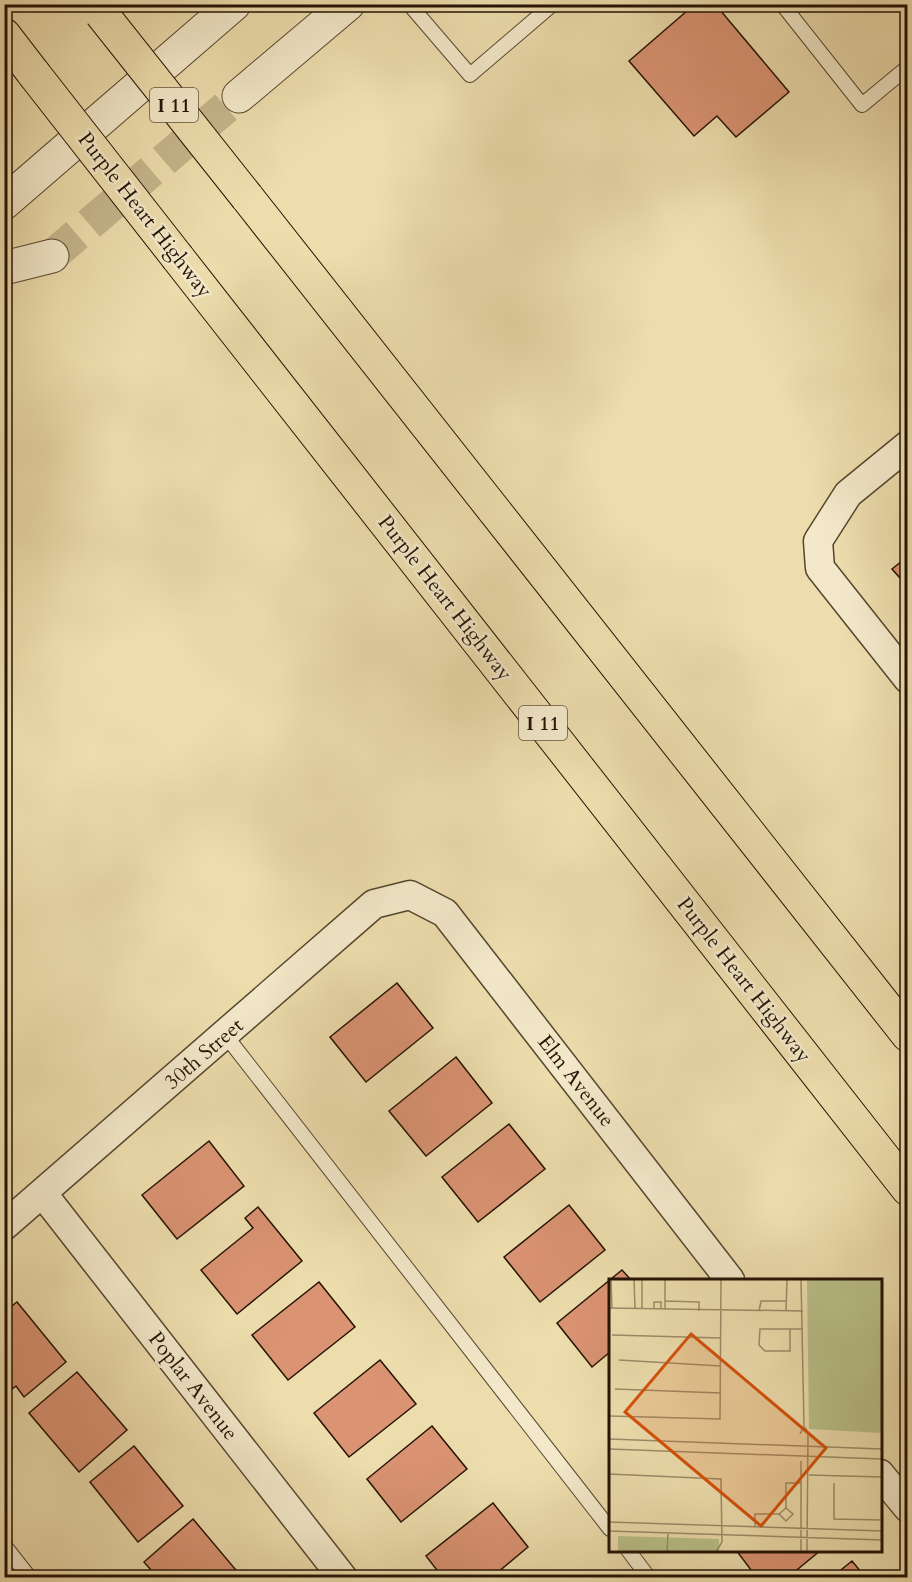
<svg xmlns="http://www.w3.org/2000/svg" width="912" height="1582" font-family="Cardo,serif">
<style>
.building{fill:#da9373;stroke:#241304;stroke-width:1.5}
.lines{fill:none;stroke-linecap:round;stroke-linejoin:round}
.tertiary-tunnel{stroke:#c5b58b;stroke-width:33;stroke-dasharray:33 16;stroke-linecap:butt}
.service-casing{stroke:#56462e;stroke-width:16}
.minor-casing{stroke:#56462e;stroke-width:31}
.tertiary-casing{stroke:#56462e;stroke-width:35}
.motorway-casing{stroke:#241304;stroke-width:35}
.service{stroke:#f3e9ca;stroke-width:14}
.minor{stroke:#f3e9ca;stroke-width:28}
.tertiary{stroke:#f3e9ca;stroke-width:33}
.motorway{stroke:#edddad;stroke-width:33}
.motorway-bridge-casing{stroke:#241304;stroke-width:35;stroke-linecap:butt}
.motorway-bridge{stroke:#edddad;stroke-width:33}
.labels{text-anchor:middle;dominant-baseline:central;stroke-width:5;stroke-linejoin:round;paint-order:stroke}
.shield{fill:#f3e9ca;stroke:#62533f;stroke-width:1.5}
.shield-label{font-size:20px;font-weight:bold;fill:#241304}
.street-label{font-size:21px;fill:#241304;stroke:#f3e9ca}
.inset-road{fill:none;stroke:#9d8c69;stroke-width:1.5}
.view{fill:#d4520b;fill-opacity:0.15;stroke:#d4520b;stroke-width:3}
.inset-edge{fill:none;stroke:#241304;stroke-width:3}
</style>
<rect width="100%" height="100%" fill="#edddad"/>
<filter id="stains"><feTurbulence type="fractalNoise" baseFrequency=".00333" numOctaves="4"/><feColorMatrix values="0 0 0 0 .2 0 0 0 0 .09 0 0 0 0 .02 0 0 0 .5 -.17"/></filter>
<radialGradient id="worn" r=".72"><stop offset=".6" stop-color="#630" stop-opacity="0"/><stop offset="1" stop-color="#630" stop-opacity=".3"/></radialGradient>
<path class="building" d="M695,4h20l74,88 -53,45 -19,-21 -23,20 -65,-75z
M908,556v31l-16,-18z
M397,983l36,45 -67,54 -36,-45z
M456,1057l36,46 -66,53 -37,-45z
M509,1124l36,45 -67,53 -36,-45z
M209,1141l35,45 -67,53 -35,-44z
M569,1205l36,45 -65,52 -36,-45z
M258,1207l44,54 -65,53 -36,-44 52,-42 -8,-10z
M622,1270l9,10h-21v72l-18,15 -35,-44z
M319,1282l36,45 -67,53 -36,-45z
M17,1302l49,60 -42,35 -8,-11 -12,9v-83z
M380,1360l36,44 -67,53 -35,-44z
M77,1372l50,58 -48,42 -50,-59z
M432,1426l35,43 -66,53 -34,-43z
M134,1446l49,60 -45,36 -48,-60z
M493,1503l35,44 -37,31h-48l-17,-22z
M193,1519l48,57 -1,2h-82l-14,-16z
M736,1550h85l-34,28h-30z
M852,1561l14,17h-35z"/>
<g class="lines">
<path class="tertiary-tunnel" d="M52,256l187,-160"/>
<defs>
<path id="service" d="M409,4l61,71 83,-71
M782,4l80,101 46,-38
M226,1036l384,493
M4,1545l26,33
M628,1550l21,28"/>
<path id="minor" d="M908,445l-60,49 -30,47 2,27 88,111
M43,1194l300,384
M4,1226l370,-322 36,-9 35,18 285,367
M880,1474l28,34"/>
<path id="tertiary" d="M239,96l109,-92
M4,203l230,-199
M4,268l48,-12"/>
<path id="motorway" d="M4,35l30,39
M247,197l661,838
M178,258l730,931"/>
</defs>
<use href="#service" class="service-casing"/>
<use href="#minor" class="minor-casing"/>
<use href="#tertiary" class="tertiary-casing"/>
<use href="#motorway" class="motorway-casing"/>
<use href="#service" class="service"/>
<use href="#minor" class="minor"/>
<use href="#tertiary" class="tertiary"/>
<use href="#motorway" class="motorway"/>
<defs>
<path id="motorway-bridge" d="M101,13l146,184
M34,74l144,184"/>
</defs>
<use href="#motorway-bridge" class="motorway-bridge-casing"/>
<use href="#motorway-bridge" class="motorway-bridge"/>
</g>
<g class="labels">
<g class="shield">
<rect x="150" y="88" width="48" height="34" rx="4.5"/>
<rect x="519" y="706" width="48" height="34" rx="4.5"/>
</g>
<g class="shield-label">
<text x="174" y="105">I 11</text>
<text x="543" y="723">I 11</text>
</g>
<g class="street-label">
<text transform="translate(145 215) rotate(52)">Purple Heart Highway</text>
<text transform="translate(445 598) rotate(52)">Purple Heart Highway</text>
<text transform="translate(744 980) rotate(52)">Purple Heart Highway</text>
<text transform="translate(204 1054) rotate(-41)">30th Street</text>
<text transform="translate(576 1081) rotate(52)">Elm Avenue</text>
<text transform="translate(193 1386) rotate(52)">Poplar Avenue</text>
</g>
</g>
<g transform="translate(609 1279)">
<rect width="273" height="273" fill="#edddad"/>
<path d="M198,0h75v154l-73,-4zM9,257l101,3v13h-101z" fill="#b9c089"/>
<path class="inset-road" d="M2,0l1,29M25,0l1,30M33,0v30M56,0v22M0,29l194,3M45,30v-7h7v7M56,30v-8l34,1v9M150,32l2,-10h25M177,32l1,-32M181,50v22h-25l-6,-6 1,-16h43M3,56l109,3M10,81l102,6M6,110l106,4M0,137l111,3 1,-140M196,148l3,6 -1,119M191,155l4,-8 -3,-147M0,160l273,10M0,170l273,10M192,182v91M0,195l112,5 1,63 -6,10M200,196l73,2M225,204v36l48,1M170,235l7,-6v-25h15M0,243l273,9M146,247v-12h24l7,7 7,-7 -7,-6M0,252l273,9M58,273l1,-19"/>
<path class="view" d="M82,55l135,114 -65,78 -136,-114z"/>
<rect width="273" height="273" class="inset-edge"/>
</g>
<rect width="912" height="1582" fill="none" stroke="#edddad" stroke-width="24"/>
<rect x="6" y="6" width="900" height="1570" fill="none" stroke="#241304" stroke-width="3"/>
<rect x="12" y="12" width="888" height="1558" fill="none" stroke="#241304" stroke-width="1.5"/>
<rect width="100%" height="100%" filter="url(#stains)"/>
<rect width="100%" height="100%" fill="url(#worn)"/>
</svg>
